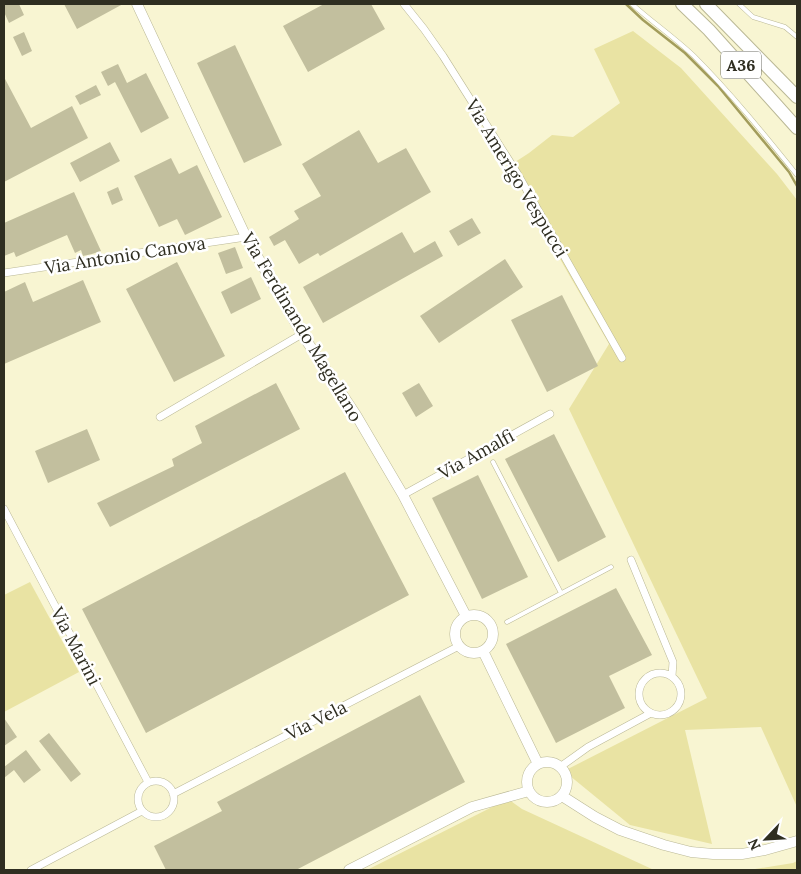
<svg xmlns="http://www.w3.org/2000/svg" width="801" height="874" font-family="Lora,serif">
<style>
.green{fill:#e9e3a3}
.lines{fill:none;stroke-linecap:round;stroke-linejoin:round}
.stream{stroke:#a39d5c;stroke-width:2.5}
.building{fill:#c2bf9e}
.lane-casing{stroke:#bab896;stroke-width:5}
.street-casing{stroke:#bab896;stroke-width:8}
.secondary-casing{stroke:#bab896;stroke-width:11}
.highway-casing{stroke:#bab896;stroke-width:14}
.lane{stroke:#fff;stroke-width:4}
.street{stroke:#fff;stroke-width:7}
.secondary{stroke:#fff;stroke-width:10}
.highway{stroke:#fff;stroke-width:12}
.labels{text-anchor:middle;dominant-baseline:central;stroke-width:5;stroke-linejoin:round;paint-order:stroke}
.shield{fill:#fff;stroke:#6d6d64;stroke-width:1}
.shield-label{font-size:16px;font-weight:bold;fill:#2f2e21}
.street-label{font-size:18px;fill:#2f2e21;stroke:#fff}
</style>
<rect width="100%" height="100%" fill="#f8f5d2"/>
<path class="green" d="M633,31l48,37 96,106 20,26v607l-36,-80 -76,3 27,114 -82,-19 -66,-54 143,-73 -138,-289 40,-65 -45,-78 -55,-100 20,-13 23,-18 21,2 47,-34 -26,-54z
M30,582l49,90 -75,40v-117z
M508,799l14,10 132,61h-287z
M797,861v9h-48l44,-7z"/>
<g class="lines">
<path class="stream" d="M626,4l17,16 42,33 33,33 71,86 8,14"/>
</g>
<path class="building" d="M4,4h15l5,11 -15,8 -5,-11z
M64,4h59l-46,25z
M324,4h47l14,25 -77,43 -25,-46z
M24,32l8,19 -10,5 -9,-19z
M235,45l47,100 -38,18 -47,-100z
M118,64l9,19 19,-10 23,45 -28,15 -26,-51 -7,4 -7,-14z
M4,77l27,51 41,-22 16,32 -84,44z
M96,85l5,10 -21,10 -5,-9z
M359,130l19,33 28,-15 25,44 -111,64 -2,-3 -19,11 -14,-24 -11,6 -5,-9 30,-18 -5,-8 27,-15 -19,-32z
M110,142l10,19 -40,21 -10,-19z
M171,158l8,16 18,-9 25,52 -37,18 -8,-16 -18,8 -25,-51z
M118,187l5,13 -11,5 -5,-13z
M74,192l27,59 -9,3 -9,2 -2,-6 -6,3 -8,-18 -51,22 -2,-5 -10,4v-33z
M472,218l9,15 -23,13 -9,-15z
M402,232l12,21 21,-12 8,15 -120,67 -20,-36z
M235,247l8,21 -17,6 -8,-21z
M505,259l18,28 -84,56 -19,-27z
M177,262l48,94 -51,26 -48,-93z
M251,277l10,22 -30,15 -10,-22z
M83,280l18,42 -97,42v-72l21,-10 8,20z
M562,295l36,71 -51,26 -36,-72z
M276,383l24,46 -190,98 -13,-24 77,-37 -2,-7 30,-16 -7,-17z
M419,383l14,23 -17,11 -14,-24z
M87,429l13,31 -52,23 -13,-32z
M554,434l52,103 -48,25 -53,-103z
M345,472l64,123 -263,138 -64,-124z
M478,475l50,102 -46,22 -50,-101z
M616,588l36,67 -43,21 16,32 -69,35 -50,-99z
M420,695l45,87 -169,88h-130l-12,-24 68,-35 -5,-9z
M4,718l13,19 -13,9z
M49,733l32,41 -10,8 -32,-41z
M26,750l15,20 -17,13 -10,-13 -10,8v-11z"/>
<g class="lines">
<defs>
<path id="lane" d="M632,4c20,18 42,33 62,52 37,37 70,78 103,119
M739,4l14,13 32,10 12,10
M493,462l68,131
M507,622l104,-55"/>
<path id="street" d="M404,4l20,25 19,27 74,117 105,185
M4,273l242,-36
M160,417l142,-83
M403,495l147,-81
M4,509l144,273
M631,560l42,102 -1,14
M639 694a21 21 0 1 1 42 0a21 21 0 1 1-42 0Z
M560,767l28,-20 63,-34
M138 799a18 18 0 1 1 36 0a18 18 0 1 1-36 0Z
M173,794l286,-148
M31,870l111,-59"/>
<path id="secondary" d="M137,4l109,233 56,97 54,81 47,80 63,121
M455 634a19 19 0 1 1 38 0a19 19 0 1 1-38 0Z
M483,651l55,113
M527 782a20 20 0 1 1 40 0a20 20 0 1 1-40 0Z
M562,796l33,21 25,13 44,15 27,7 22,2h29l23,-4 32,-9
M349,870l123,-63 57,-16"/>
<path id="highway" d="M682,4l27,26 88,98
M706,4l91,93"/>
</defs>
<use href="#lane" class="lane-casing"/>
<use href="#street" class="street-casing"/>
<use href="#secondary" class="secondary-casing"/>
<use href="#highway" class="highway-casing"/>
<use href="#lane" class="lane"/>
<use href="#street" class="street"/>
<use href="#secondary" class="secondary"/>
<use href="#highway" class="highway"/>
</g>
<g class="labels">
<rect class="shield" x="721" y="51.5" width="40" height="27" rx="4"/>
<g class="shield-label">
<text x="741" y="65">A36</text>
</g>
<g class="street-label">
<text transform="translate(517 178) rotate(59)">Via Amerigo Vespucci</text>
<text transform="translate(125 255) rotate(-9)">Via Antonio Canova</text>
<text transform="translate(302 327) rotate(59)">Via Ferdinando Magellano</text>
<text transform="translate(476 454) rotate(-29)">Via Amalfi</text>
<text transform="translate(76 646) rotate(62)">Via Marini</text>
<text transform="translate(316 720) rotate(-27)">Via Vela</text>
</g>
</g>
<rect width="801" height="874" fill="none" stroke="#2f2e21" stroke-width="10"/>
<g transform="translate(766 839) rotate(245)" stroke="#ffffff" stroke-width="4" paint-order="stroke">
<path d="M0-4L9 19L0 12L-9 19Z" fill="#2f2e21"/>
<text y="-8" font-size="14" font-weight="bold" text-anchor="middle" fill="#2f2e21">N</text>
</g>
</svg>
